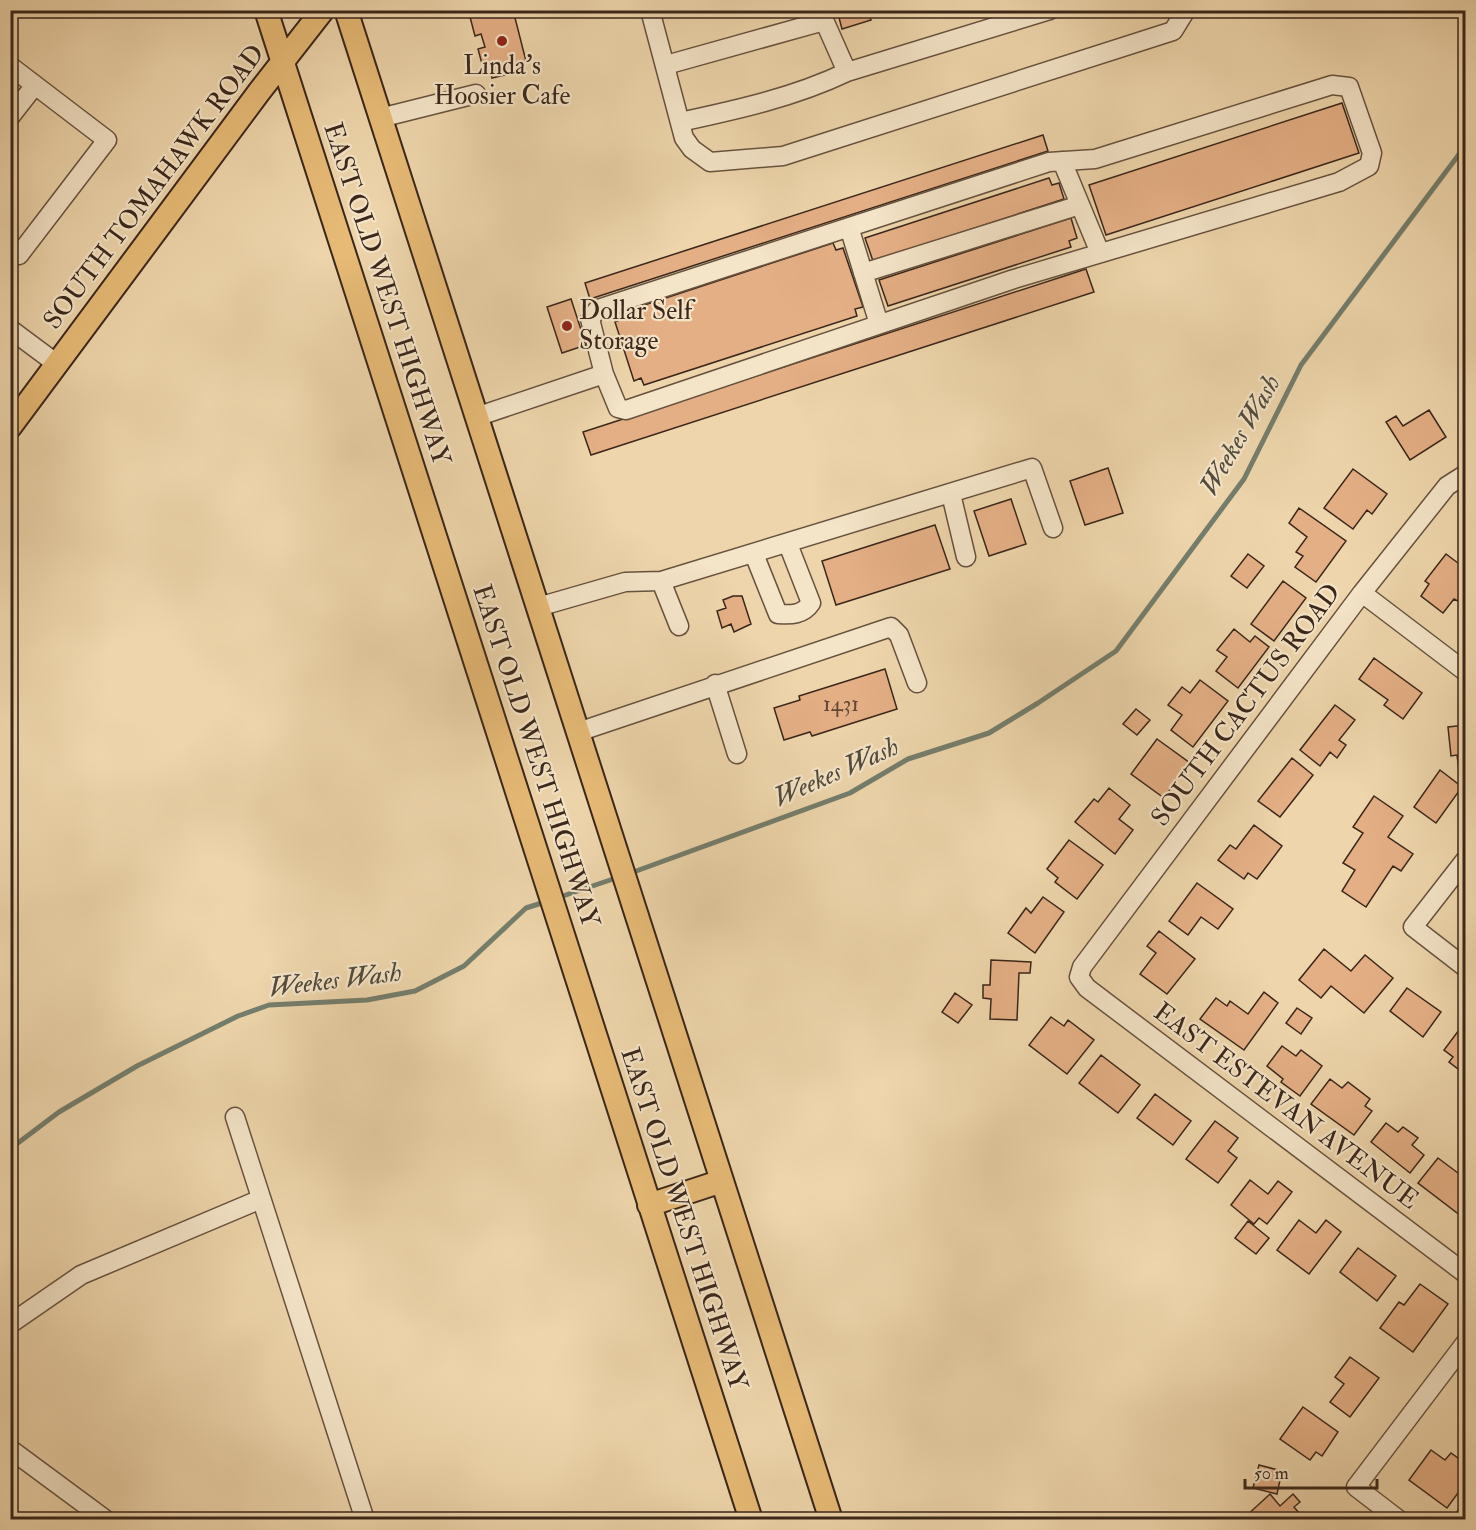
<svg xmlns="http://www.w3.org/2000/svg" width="1476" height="1530" font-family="'IM FELL Double Pica',serif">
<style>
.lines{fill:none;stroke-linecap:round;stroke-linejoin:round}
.stream{stroke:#747e6d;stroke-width:5}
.building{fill:#e5af85;stroke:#3a261b;stroke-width:1.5}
.minor-casing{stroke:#67523f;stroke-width:21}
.major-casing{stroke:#3a261b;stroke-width:26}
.minor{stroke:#f4e4c8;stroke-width:18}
.major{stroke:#e7ba76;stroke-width:22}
.poi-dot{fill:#8f2418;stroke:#f4e4c8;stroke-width:2}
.labels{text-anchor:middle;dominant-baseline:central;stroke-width:4.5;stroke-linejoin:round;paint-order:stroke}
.number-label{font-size:22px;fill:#654836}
.poi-label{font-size:26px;fill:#3a261b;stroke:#f4e4c8}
.street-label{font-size:26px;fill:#3a261b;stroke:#f4e4c8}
.water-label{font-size:27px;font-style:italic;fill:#524b3d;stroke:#f4e4c8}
</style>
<rect width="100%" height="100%" fill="#eed5ab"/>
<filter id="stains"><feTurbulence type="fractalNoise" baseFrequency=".00333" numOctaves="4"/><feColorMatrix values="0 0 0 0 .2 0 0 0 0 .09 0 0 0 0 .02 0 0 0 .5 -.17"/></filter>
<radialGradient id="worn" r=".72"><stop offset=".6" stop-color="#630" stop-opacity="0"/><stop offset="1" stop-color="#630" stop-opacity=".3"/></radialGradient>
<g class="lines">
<path class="stream" d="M628,874l222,-81 58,-34 81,-26 49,-30 78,-52 128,-172 57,-114 165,-220
M557,898l62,-21
M10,1149l49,-37 78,-46 101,-50 31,-11 98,-5 48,-9 49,-25 62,-58 19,-6"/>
</g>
<path class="building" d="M475,10h38l13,51 -7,2 2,8 -29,7 -4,-15 -6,1 -4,-15 7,-2 -4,-13 -6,2 -5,-19 6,-2z
M837,10h31l3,10 -29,9z
M1342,103l17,50 -253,82 -17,-50z
M1043,135l5,16 -458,148 -5,-16z
M1049,178l3,7 7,-2 5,16 -191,62 -8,-23z
M1071,218l6,20 -8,3 2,6 -183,59 -9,-26z
M833,243l3,7 7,-2 20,59 -8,2 2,7 -213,69 -3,-7 -7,3 -19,-59 7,-3 -2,-6z
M1086,269l8,23 -503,163 -8,-23z
M571,299l15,46 -24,8 -15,-46z
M1429,410l17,27 -36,23 -24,-38 10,-6 7,10z
M1108,468l15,45 -38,12 -15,-44z
M1353,469l34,25 -15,20 -5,-4 -14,19 -29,-21z
M1011,499l15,45 -37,12 -15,-45z
M1299,508l47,33 -30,41 -21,-15 8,-11 -7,-4 11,-15 -18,-14z
M935,525l15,44 -114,36 -14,-44z
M1248,554l16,12 -17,22 -16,-12z
M1446,554l20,15v36l-12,-6 -11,14 -22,-17 8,-12 -4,-3z
M1283,581l23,17 -32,43 -23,-17z
M733,596h9l9,28 -17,8 -3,-8 -9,4 -5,-17 9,-3 -3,-8z
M1234,629l16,13 5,-6 14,11 -31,41 -22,-17 11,-14 -10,-7z
M1374,658l48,35 -19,26 -19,-14 4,-5 -29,-21z
M885,669l12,40 -85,27 -2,-4 -26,8 -10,-32 26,-8 -1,-4z
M1200,680l28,21 -35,46 -22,-17 11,-15 -14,-10 14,-18 8,6z
M1335,705l20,15 -16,20 7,5 -9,13 -7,-6 -10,14 -20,-16z
M1136,709l14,11 -13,15 -14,-11z
M1466,725v45l-7,1 -2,-16 -6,1 -3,-29z
M1157,739l33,24 -26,35 -33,-24z
M1292,758l21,17 -33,42 -22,-16z
M1440,770l22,17 -26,36 -22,-16z
M1109,788l21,17 -11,14 14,11 -18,24 -40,-32 19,-23 4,3z
M1374,796l29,20 -15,21 25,17 -12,17 -8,-5 -27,41 -24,-16 13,-21 -12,-7 20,-30 -10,-6z
M1254,825l28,21 -25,33 -9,-6 -4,6 -26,-19 12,-15 6,4z
M1069,840l34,25 -26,34 -22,-17 3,-4 -11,-9z
M1197,883l36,26 -15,20 -17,-12 -13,18 -19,-14z
M1043,897l21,15 -29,41 -27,-20 18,-25 5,5z
M1159,931l36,28 -28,35 -27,-20 16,-21 -9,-7z
M1324,949l27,22 14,-16 28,23 -29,35 -33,-27 -10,12 -22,-18z
M991,960l40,2 -1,11h-11l-2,47 -27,-1 1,-20 -8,-1v-13h7z
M1407,988l34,24 -18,25 -33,-26z
M1264,992l14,11 -34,47 -44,-31 16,-21 11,8 3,-5 18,13z
M955,993l17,12 -14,18 -16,-11z
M1297,1008l15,10 -11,16 -15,-11z
M1051,1017l13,9 4,-6 26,20 -27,34 -38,-29z
M1465,1022l1,1v52l-17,-13 4,-5 -9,-7z
M1282,1046l14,10 5,-6 21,16 -22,30 -19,-14 2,-3 -16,-13z
M1101,1055l39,30 -22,28 -39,-30z
M1330,1079l12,9 6,-6 22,17 -5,7 7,5 -18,24 -43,-31z
M1155,1094l36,27 -18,24 -36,-27z
M1215,1121l23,17 -10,13 9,7 -19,25 -32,-24z
M1386,1123l12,9 5,-5 15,11 -6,7 12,10 -14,18 -39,-31z
M1438,1158l28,21 -1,40 -47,-36z
M1250,1180l18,14 10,-13 14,11 -25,32 -8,-6 -5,6 -23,-19z
M1299,1220l17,13 10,-13 15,12 -32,42 -32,-24z
M1248,1221l21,17 -13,16 -21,-16z
M1358,1248l38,28 -19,25 -37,-29z
M1420,1284l28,20 -35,48 -33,-24 19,-26 5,3z
M1350,1357l29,21 -29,39 -20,-15 14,-18 -9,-7z
M1303,1407l35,25 -16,24 -6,-4 -6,8 -30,-21z
M1431,1450l14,10 6,-7 15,11v18l-19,26 -38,-28z
M1259,1465l23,6 -5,23 -24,-6z
M1466,1488v31l-10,-6 9,-12 -6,-4z
M1270,1494l10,12 13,-12 7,8 -6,5 11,13h-58l-2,-3z"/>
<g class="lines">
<defs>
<path id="minor" d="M650,10l34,128 8,11 18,13 73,-6 390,-125 13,-21
M820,11l27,61
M666,65l158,-44
M10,66l97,74 -88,115 -9,-7
M1332,85l17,2 23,66 -3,13 -30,16 -325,97 -388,131 -8,-2 -14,-34 -14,-55 8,-10 451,-147 46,-3z
M10,117l25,-32
M380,118l96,-24
M680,122c56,-12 115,-25 167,-50l203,-62
M1062,161l38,92
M849,227l30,97
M863,273l217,-68
M10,329l47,35
M476,417l128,-43
M1466,474l-19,12 -85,107 -280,374 -3,10 8,11 379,286
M951,494l15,63
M754,554l24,60c13,1 25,1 33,-11l-23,-59
M661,581l18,45
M1362,593l104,79
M538,607l87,-25 36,-1 371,-113 21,60
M715,684l22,70
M578,732l313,-105 8,8 18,48
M1466,859l-53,68 53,41
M235,1117l130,403
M10,1324l71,-49 180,-76
M10,1449l96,71
M1399,1520l-43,-33 110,-145"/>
<path id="major" d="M266,10l485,1510
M346,10l485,1510
M10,427l249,-335 64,-82
M649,1205l73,-24"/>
</defs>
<use href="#minor" class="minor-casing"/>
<use href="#major" class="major-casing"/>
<use href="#minor" class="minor"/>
<use href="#major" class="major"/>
</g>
<g class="poi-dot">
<circle cx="502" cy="41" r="6"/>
<circle cx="567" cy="326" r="6"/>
</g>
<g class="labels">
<g class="number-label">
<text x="841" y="704">1431</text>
</g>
<g class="poi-label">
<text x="502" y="66">Linda's<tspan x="502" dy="30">Hoosier Cafe</tspan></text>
<text x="579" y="311" text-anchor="start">Dollar Self<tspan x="579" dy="30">Storage</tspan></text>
</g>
<g class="street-label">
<text transform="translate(154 187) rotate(-53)">SOUTH TOMAHAWK ROAD</text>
<text transform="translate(387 294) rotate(72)">EAST OLD WEST HIGHWAY</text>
<text transform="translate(1246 705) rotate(-53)">SOUTH CACTUS ROAD</text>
<text transform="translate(536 756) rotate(72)">EAST OLD WEST HIGHWAY</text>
<text transform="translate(1286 1106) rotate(37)">EAST ESTEVAN AVENUE</text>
<text transform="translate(684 1219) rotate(72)">EAST OLD WEST HIGHWAY</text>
</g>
<g class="water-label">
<text transform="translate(1240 435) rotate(-60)">Weekes Wash</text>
<text transform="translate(836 772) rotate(-24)">Weekes Wash</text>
<text transform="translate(335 980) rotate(-7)">Weekes Wash</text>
</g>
</g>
<rect width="1476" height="1530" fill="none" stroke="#eed5ab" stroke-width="36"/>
<rect x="12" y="12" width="1452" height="1506" fill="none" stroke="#3a261b" stroke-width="3"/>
<rect x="18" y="18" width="1440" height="1494" fill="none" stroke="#3a261b" stroke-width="1.5"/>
<path d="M1245 1479v9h132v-9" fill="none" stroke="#3a261b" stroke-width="3"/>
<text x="1254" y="1479" font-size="18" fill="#3a261b" stroke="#f4e4c8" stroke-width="4.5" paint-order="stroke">50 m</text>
<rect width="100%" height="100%" filter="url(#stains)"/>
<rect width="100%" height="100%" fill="url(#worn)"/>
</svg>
